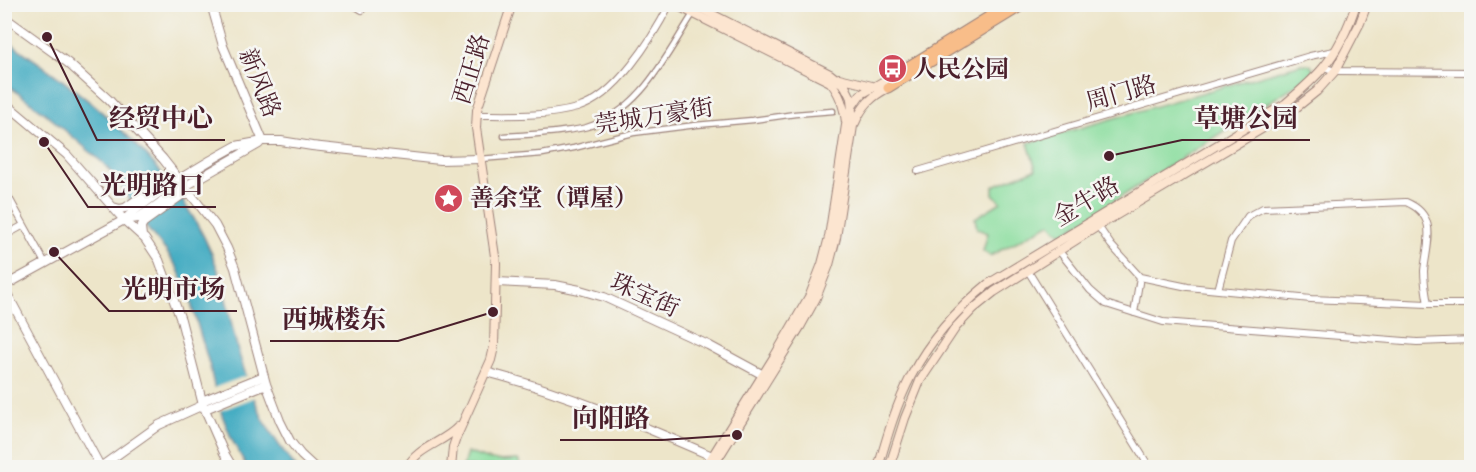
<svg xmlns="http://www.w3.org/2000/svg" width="1476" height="472" font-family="'IM FELL Great Primer','Noto Serif SC',serif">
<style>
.green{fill:#8add9e;stroke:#6a7e64;stroke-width:1.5}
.water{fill:#41aac1;stroke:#466476;stroke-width:1.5}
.pier{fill:#ede5c9}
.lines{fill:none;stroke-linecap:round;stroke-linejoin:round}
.pedestrian-casing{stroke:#9c827a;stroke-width:7}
.minor-casing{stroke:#9c827a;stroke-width:8}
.tertiary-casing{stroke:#9c827a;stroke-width:10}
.secondary-casing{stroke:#9c827a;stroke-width:10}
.primary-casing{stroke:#9c827a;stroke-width:11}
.pedestrian{stroke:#fff;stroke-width:4.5}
.minor{stroke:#fff;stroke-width:6}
.tertiary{stroke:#fff;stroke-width:8}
.secondary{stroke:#fce5d0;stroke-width:8}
.primary{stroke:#f8bd89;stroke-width:9}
.labels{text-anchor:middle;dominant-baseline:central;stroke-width:5;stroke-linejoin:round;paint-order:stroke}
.street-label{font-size:24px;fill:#4a1f2b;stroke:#f6f6f2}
.poi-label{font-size:24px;font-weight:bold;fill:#4a1f2b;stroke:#f6f6f2;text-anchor:start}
.leader{fill:none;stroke:#4a1f2b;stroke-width:2}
.callout-dot{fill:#4a1f2b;stroke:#f6f6f2;stroke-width:2}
.callout-label{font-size:26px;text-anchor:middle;font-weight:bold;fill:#4a1f2b;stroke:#f6f6f2;stroke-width:5;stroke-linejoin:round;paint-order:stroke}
</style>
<rect width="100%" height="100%" fill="#f6f6f2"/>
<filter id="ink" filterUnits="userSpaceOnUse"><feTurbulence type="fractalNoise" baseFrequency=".0167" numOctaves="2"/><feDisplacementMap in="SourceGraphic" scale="12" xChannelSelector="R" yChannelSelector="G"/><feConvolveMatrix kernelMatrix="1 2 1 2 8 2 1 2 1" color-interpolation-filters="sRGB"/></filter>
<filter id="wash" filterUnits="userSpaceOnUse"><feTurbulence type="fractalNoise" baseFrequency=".008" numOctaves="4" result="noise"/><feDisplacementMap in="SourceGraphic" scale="24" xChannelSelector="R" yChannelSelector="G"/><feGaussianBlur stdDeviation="1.35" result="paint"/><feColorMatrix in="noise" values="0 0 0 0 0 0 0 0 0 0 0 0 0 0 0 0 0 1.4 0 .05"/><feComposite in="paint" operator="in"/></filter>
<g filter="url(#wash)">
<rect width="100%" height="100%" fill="#ede5c9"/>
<path class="green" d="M1302,64l9,1 2,6 -3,5 -247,158 -7,-4 -5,-7 -61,33 -7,-5 5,-18 -11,-4 -2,-11 26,-16 -8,-8v-8l43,-17 -8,-26z
M467,452c23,9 27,10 51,8l2,4v3h-57z"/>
<path class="water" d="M4,39c86,57 179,131 214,231 9,27 13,56 21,84 6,18 12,38 20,56 9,21 23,40 37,57l-48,1 -2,-3 -14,-25 -10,-25 -7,-24 -5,-24 -22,-74 -11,-26 -11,-16 -19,-23 -30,-49 -14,-16 -57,-49 -41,-31z"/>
<path class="pier" d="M248,375l8,22 -39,15 -6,-23z"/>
</g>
<g filter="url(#ink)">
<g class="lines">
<defs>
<path id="pedestrian" d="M504,136c20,-1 40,-2 60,-5 8,-1 16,-2 23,-4 54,-16 78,-70 106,-113
M480,159l62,-5 32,-6 59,-15 63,-8 57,-5 42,-6 38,-3"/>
<path id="minor" d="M352,4l10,6 3,-6
M1324,67l11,4 137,1
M476,115c34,0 68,2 101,-7 39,-11 75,-69 93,-104
M918,171l392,-115 24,-5
M4,189l41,74
M1098,226l13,19 29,32 48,10 123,12 117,5h44
M4,236l20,-11
M1059,251l31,39 16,14 57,18 254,20 55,-2
M1028,271l122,197
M1218,290l13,-49 17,-25 15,-8 143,-6c33,14 21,41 18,69 0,11 2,22 4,33
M1134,313l6,-36"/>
<path id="tertiary" d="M211,4l12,42 40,95
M4,17l64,46 41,37 54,59 52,66 12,23 8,20 31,116 14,37 10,20 11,14 14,13
M4,102l63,53 57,65 21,19 14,21 22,60 22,85 21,48 9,15
M113,207l7,2 5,-1 42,-30 2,-6v-4
M125,220l13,-2 39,-27 82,-47
M142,236l-1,-9 2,-4 39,-28h7l3,1
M497,282l58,3 25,5 24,7 104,48 59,32
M4,286l120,-66 10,-9 37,-27 40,-24 25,-14 27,-5h18l31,5 128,14 40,-1
M4,288l97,180
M486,372c78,20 152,52 226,84
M202,401l62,-25
M205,409l61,-25
M99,468l60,-43 44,-20"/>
<path id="secondary" d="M674,4l156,78c10,11 14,25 16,40
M692,4l138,70 15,12 6,12 2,28 -17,112 -7,27 -13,33 -16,29 -88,141
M839,78l37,9
M855,123c7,-17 17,-27 33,-35
M407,468c10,-21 36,-25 51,-41
M451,468l2,-21 3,-9 35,-78 3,-13 2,-84 -20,-135 1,-18 35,-106
M705,468l69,-111 36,-62 12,-31 7,-27 17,-112 7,-20 7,-10 29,-17
M878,468c9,-31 18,-63 33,-92 19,-36 45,-66 77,-92l297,-180c14,-12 27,-23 38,-36 15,-18 26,-42 33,-64
M889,468l16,-50 15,-37 36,-54 17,-18 21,-17 104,-66 194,-115 25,-20 18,-20 25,-48 7,-19"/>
<path id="primary" d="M889,78l120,-74
M888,88l137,-84"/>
</defs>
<use href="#pedestrian" class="pedestrian-casing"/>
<use href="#minor" class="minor-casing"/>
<use href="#tertiary" class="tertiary-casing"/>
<use href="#secondary" class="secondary-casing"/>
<use href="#primary" class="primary-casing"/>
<use href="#pedestrian" class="pedestrian"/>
<use href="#minor" class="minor"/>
<use href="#tertiary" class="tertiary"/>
<use href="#secondary" class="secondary"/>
<use href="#primary" class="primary"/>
</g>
</g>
<defs>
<symbol id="bus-disc" viewBox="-11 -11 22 22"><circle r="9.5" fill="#d1495b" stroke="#f6f6f2"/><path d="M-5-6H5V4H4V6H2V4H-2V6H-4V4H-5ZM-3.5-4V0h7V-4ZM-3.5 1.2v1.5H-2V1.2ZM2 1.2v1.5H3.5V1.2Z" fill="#fff"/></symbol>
<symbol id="sight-disc" viewBox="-11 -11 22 22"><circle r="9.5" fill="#d1495b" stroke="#f6f6f2"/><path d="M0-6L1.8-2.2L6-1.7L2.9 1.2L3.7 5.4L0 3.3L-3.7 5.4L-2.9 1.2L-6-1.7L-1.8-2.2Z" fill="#fff"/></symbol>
</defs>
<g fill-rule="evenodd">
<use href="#bus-disc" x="876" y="52" width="33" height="33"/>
<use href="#sight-disc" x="432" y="182" width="33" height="33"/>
</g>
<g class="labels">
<g class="street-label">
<text transform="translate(471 69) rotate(-73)">西正路</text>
<text transform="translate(260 83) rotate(68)">新风路</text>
<text transform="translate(1121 93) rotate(-16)">周门路</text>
<text transform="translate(654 116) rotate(-9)">莞城万豪街</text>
<text transform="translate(1086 201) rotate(-31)">金牛路</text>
<text transform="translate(645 295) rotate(24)">珠宝街</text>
</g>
<g class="poi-label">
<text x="913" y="69">人民公园</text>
<text x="470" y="198">善余堂（谭屋）</text>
</g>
</g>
<path class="leader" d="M47 37L97 140H225M1109 156L1182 140H1310M44 142L88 207H216M54 252L109 311H237M493 312L398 341H270M737 435L662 440H560"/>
<g class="callout-dot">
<circle cx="47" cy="37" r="6"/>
<circle cx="1109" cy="156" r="6"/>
<circle cx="44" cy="142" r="6"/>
<circle cx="54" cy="252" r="6"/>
<circle cx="493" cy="312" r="6"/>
<circle cx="737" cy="435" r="6"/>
</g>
<g class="callout-label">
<text x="161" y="127">经贸中心</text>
<text x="1246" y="127">草塘公园</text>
<text x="152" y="194">光明路口</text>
<text x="173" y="298">光明市场</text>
<text x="334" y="328">西城楼东</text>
<text x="611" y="427">向阳路</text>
</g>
<rect width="1476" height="472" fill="none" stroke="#f6f6f2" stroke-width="24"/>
</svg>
